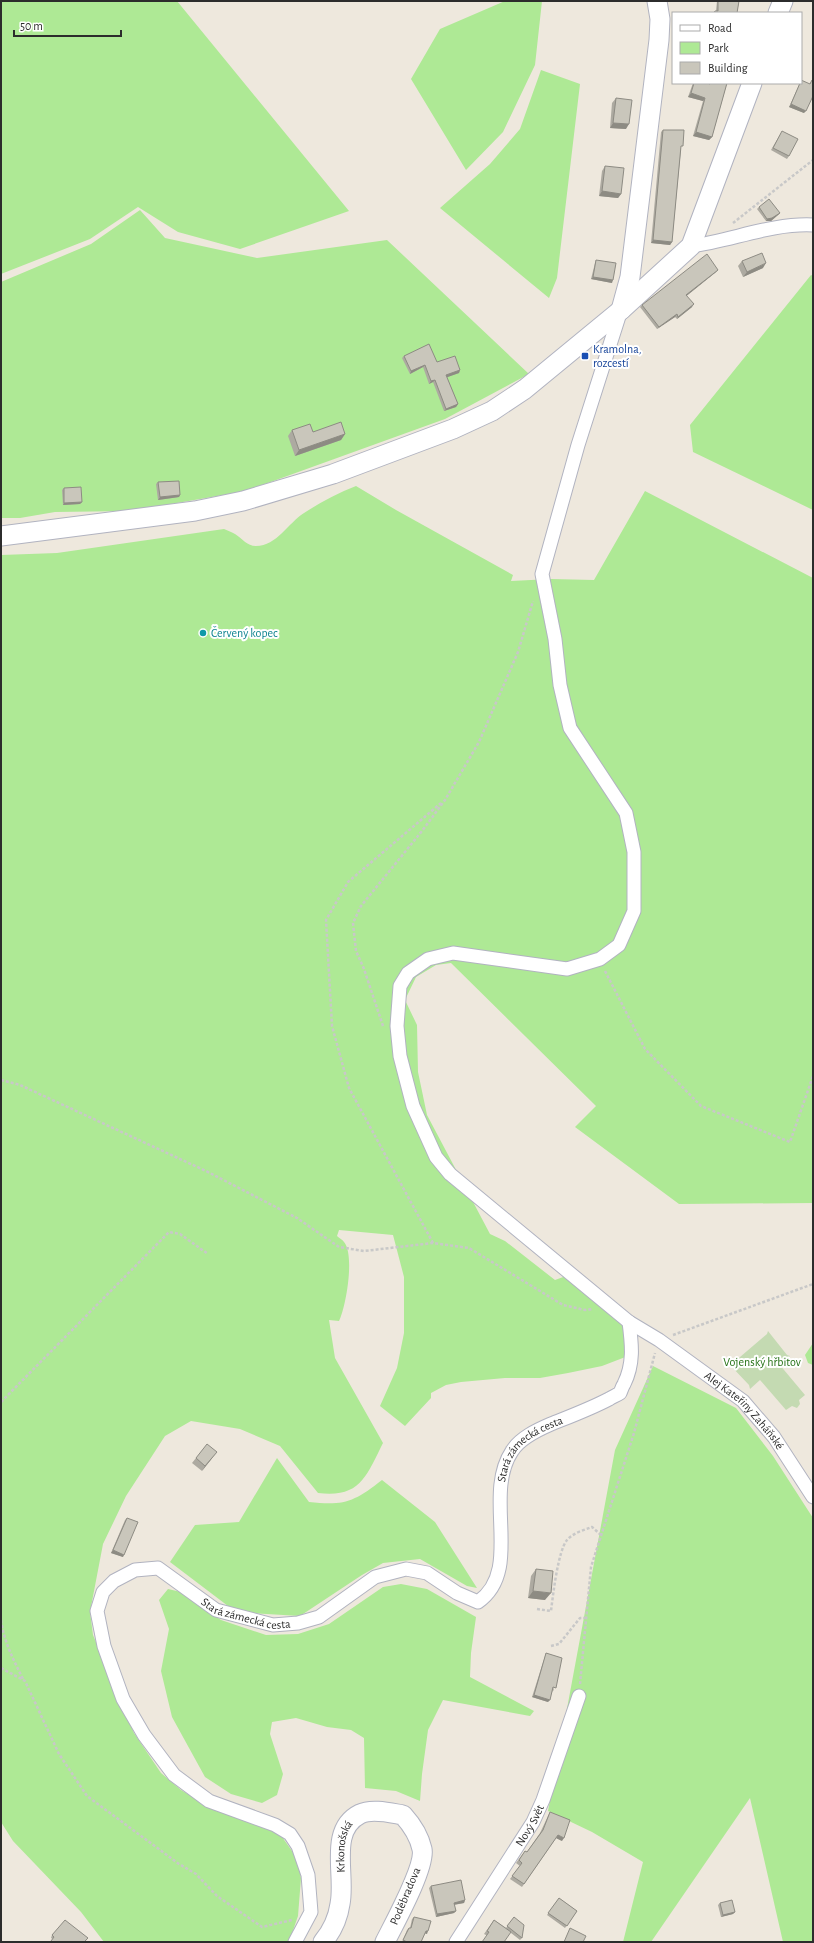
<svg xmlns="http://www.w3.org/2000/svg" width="814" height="1943" font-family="'Alegreya Sans',sans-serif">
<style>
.green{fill:#aee995}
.cemetery{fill:#c4dab2}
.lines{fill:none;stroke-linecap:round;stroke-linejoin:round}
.street-casing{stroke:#b1b3c0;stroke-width:15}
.secondary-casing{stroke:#b1b3c0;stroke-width:21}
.path{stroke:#c8c8c8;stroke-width:2.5;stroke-dasharray:3 2;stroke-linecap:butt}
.street{stroke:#fff;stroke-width:13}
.secondary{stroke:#fff;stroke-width:19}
.wall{fill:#adaaa1}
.shaded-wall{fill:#8d8b83}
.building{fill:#c9c6bb;stroke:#8d8b83}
.transit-dot{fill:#1a4fb4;stroke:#fff;stroke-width:1.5}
.culture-dot{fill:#0f9aa8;stroke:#fff;stroke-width:1.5}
.labels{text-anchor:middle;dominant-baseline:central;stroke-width:4;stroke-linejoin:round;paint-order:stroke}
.transit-label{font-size:12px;fill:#164399;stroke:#fff;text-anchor:start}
.culture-label{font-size:12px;fill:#0d838f;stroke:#fff;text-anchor:start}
.park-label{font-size:12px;fill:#237014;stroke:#fff}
.street-label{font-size:12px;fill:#2c2c2c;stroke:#fff}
</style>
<rect width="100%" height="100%" fill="#eee8dd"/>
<path class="green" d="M1,1h176l172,210 -109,38 -62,-17 -40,-25 -48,32 -89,35z
M505,1h37l-7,64 -32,67 -37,38 -55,-91 29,-50z
M541,70l39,14 -23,194 -8,20 -109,-90 50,-44 30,-35z
M140,210l25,28 92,20 130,-18 142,134 -84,45 -199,72 -115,20 -76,1 -35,6h-19v-236l90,-38z
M811,275l2,1v234l-120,-58 -3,-27z
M356,486l40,24 117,65 -2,6 40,-2 43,1 51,-89 168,87v625l-134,1 -104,-77 21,-21 -145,-143 -15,2 -20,12 -11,23 12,25 1,47 9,43 63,119 15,7 50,39 11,-4 58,49 4,31 -26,10 -34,7 -28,5h-35l-44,4 -15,3 -15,8v5l-26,28 -25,-20 17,-38 7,-35v-56l-11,-42 -54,-5 -2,6c2,2 6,4 7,6 11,13 2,65 -5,79l-10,-1 6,38 48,85c-17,34 -23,55 -65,50l-38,-47 -40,-17 -49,-8 -26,15 -39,60 -23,48 -13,68 3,23 41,98 27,40 20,17 34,20 65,24 17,24 4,20 -3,38 -9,26h-185l-23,-30 -68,-71 -12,-19v-1267l56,-2 167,-24c4,2 8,3 11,5 8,5 12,12 21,12 21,0 32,-23 48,-33 17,-11 34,-20 52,-27z
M813,1343v22l-5,-2 -3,-8z
M653,1366l83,42 37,48 40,62v424h-30l-33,-144 -99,144h-28l20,-80 -51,-30 -44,-21 67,-361z
M277,1458l32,44c35,4 45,0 73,-22l53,42 42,66 -10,-2 -47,-27 -37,4 -21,12 -62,41 -48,-3 -24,-7 -58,-44 25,-37 44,-3z
M401,1584l26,5 49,28 -5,36 -1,24 64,34 -4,5 -87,-16 -15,30 -6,44 -2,27 -24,-10 -31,-3 -1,-50 -13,-8 -24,-3 -31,-9 -24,4 -2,12 13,40 -6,21 -15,8 -31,-9 -26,-17 -33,-60 -11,-46 8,-42 -10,-29 9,-11 13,3 40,28 45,15 32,-1 31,-10 54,-37z"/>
<path class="cemetery" d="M768,1331l19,24 3,1 -11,8 26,31 -6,5 1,4 -3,4 -5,-2 -6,4 -26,-30 -10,9 -1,-4 -19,-20 1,-2h2l34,-29z"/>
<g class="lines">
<defs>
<g id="street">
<path d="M691,246c40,-5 80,-23 122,-21"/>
<path id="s1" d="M621,310l-43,135 -36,129 13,65 5,46 10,43 56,85 8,39v59l-15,34 -19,14 -33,10 -114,-16 -25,6 -20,14 -8,13 -3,40 3,30 13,50 23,51 14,17 179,148 30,18 84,61 31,36 39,60"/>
<path id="s2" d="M295,1942l16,-30 -3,-37 -10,-29 -8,-12 -15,-9 -66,-24 -35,-26 -30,-40 -21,-36 -19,-53 -7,-35 6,-19 11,-11 21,-11 23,-2 58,42 57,15 25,-2 21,-6 56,-40 31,-8 21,4 30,20 21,9c46,-32 4,-106 34,-151 8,-13 25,-21 39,-27 20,-8 39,-15 58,-25 3,-2 8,-4 11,-6 1,-2 2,-6 4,-9 10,-20 8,-39 5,-62"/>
<path id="s3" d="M456,1942l77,-120 10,-22 36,-104"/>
</g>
<g id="secondary">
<path d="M778,13l5,-12"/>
<path d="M621,310l9,-33 29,-237 1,-21 -3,-18"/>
<path d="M1,536l194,-25 48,-10 90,-27 120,-45 39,-18 33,-22 96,-79 70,-64 61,-163"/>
<path id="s4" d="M323,1942c9,-11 15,-24 17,-38 6,-29 -12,-74 20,-90 12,-6 31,-1 43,1 9,10 16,20 19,34 4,17 -28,75 -37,93"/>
</g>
</defs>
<use href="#street" class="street-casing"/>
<use href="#secondary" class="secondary-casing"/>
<path class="path" d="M733,223l80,-63
M605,971l40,78 56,57 89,36 23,-66
M383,1026l-19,-57 -8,-18 -3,-28 8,-17 61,-75 23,-31 34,-58 39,-90 15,-51
M1,1080l19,5 186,86 91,47 42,29 25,4 69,-8 36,5 94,57 22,5 8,-1
M433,1243l-84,-155 -17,-62 -6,-106 22,-38 93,-79
M673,1335l140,-51
M1,1402l168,-170 11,2 28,20
M537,1609l14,2c2,-16 7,-60 16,-71 6,-7 17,-10 25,-13l9,8
M1,1620c3,22 13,41 23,61
M551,1646l8,-2 21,-26h6
M1,1668l24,13 34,73 28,42 92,68 17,10 21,22 45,31 30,-7
M580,1684l11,-117 43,-134 21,-80"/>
<use href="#street" class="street"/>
<use href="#secondary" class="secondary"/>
</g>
<path class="wall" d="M717,1h22l-2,12h-24l2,-2h1z
M812,80l-8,33 -15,-6 11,-24 10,1z
M693,83h34l-15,54 -3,3 -16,-4 10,-35 -15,-4z
M616,98l10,31 -16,-1 2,-25z
M663,130l18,19 -9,93 -2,3 -19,-2 10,-111z
M781,133l8,23 -2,3 -16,-9z
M605,166l16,28 -3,4 -19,-2 3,-25z
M759,207l21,6 -2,2 -7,6h-5l-9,-12z
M596,260l16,23 -21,-4 4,-16z
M742,261l21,7 -20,9 -5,-11z
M718,270l-2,2 -30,24 6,11 -15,12 -2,-2 -18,12 -17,-22 2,-2z
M404,356l33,6 23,8 -1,3 -12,4 11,27 -2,3 -12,4 -11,-29 -4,2 -6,-17 -13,7 -8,-16z
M292,430l53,4 -4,6 -46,16 -7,-20z
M158,482l22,13 -1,2 -21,3 -2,-16z
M64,488l18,14 -2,2 -17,1 -1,-15z
M213,1457l-11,14 -10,-8 4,-5z
M127,1518l-4,39 -12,-4 14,-33z
M536,1569l9,31 -17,-2 3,-22z
M546,1653l8,38 -1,-1 -5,12 -16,-5 13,-41z
M550,1812l12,29 -6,-3 -34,49 -12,-8 10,-13 -4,-3 9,-12 2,1 13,-19 8,-17z
M431,1886l34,14 -1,3 -10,2 2,6 -2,2 -18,4 -7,-29z
M559,1898l18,13 -12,17 -18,-13z
M720,1903l15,9 -2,2 -12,3 -3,-12z
M414,1917l13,17 -2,-1 -4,9h-19l5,-12 2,-2h1l2,-9z
M514,1917l8,21 -2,2 -9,-7 -25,2 -2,-1 10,-14 12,8z
M52,1935l36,3 -3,4h-34l2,-3 -2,-1z"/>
<path class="shaded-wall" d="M691,93l14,5 -2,3 -15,-4z
M791,104l15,7 -2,2 -15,-6z
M613,123l16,1 -3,5 -16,-1z
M696,132l16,5 -3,3 -16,-4z
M602,191l19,3 -3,4 -19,-2z
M780,213l-2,2 -7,6h-5l1,-2z
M653,240l19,2 -2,3 -19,-2z
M766,263l-3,5 -20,9 4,-5z
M718,270l-2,2 -32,26 2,-3z
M593,277l20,3 -1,3 -21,-4z
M694,304l-2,3 -15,12 1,-2z
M677,314l-2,3 -18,12 2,-2z
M425,365l-2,2 -13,7 1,-3z
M460,370l-1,3 -14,5 1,-3z
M435,380l-2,2 -4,2 2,-3z
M458,404l-2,3 -12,4 2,-2z
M345,434l-4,6 -46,16 4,-6z
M180,495l-1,2 -21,3 2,-3z
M82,502l-2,2 -17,1 1,-2z
M217,1452l-4,5 -11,14 3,-5z
M113,1550l11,5 -1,2 -12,-4z
M533,1591l18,2 -6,7 -17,-2z
M534,1695l16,5 -2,2 -16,-5z
M558,1835l6,3 -2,3 -6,-3 -34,49z
M465,1900l-1,3 -12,2 2,-2z
M456,1911l-2,2 -18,4 1,-3z
M735,1912l-2,2 -12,3 2,-2z
M426,1931h2l-1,3 -3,-1z"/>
<path class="building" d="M718,1h21l-2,12h-23l1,-2h3z
M801,80l9,4 2,-4 1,1v15l-7,15 -15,-7 9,-21h1z
M694,83h13l3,1 1,-1h16l-15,54 -16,-5 9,-34 -14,-5z
M616,98l16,2 -3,24 -16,-1z
M663,130h21l-1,16h-2l-9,96 -19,-2z
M782,131l16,8 -9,17 -16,-8z
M605,166l19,2 -3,26 -19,-3z
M769,199l11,14 -8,5 -5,1 -8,-12z
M762,253l4,10 -19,9 -5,-11z
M707,254l11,16 -32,25 8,9 -16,13 -1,-3 -18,13 -17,-22z
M596,260l20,3 -3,17 -20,-3z
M429,344l8,18 18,-6 5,14 -14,5 12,29 -12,5 -11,-29 -4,1 -6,-16 -14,6 -7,-15z
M341,422l4,12 -46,16 -7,-20 18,-6 3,8z
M179,481l1,14 -20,2 -2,-15z
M81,487l1,15 -18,1v-15z
M207,1444l10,8 -12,14 -9,-8z
M127,1518l11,4 -14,33 -11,-5z
M536,1569l17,2 -2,22 -18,-2z
M546,1653l16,5 -6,30 -3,-1 -3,13 -16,-5z
M550,1812l20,8 -6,18 -6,-3 -34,49 -12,-8 10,-13 -3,-3 6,-9 2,1 16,-22z
M461,1880l4,20 -11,3 2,8 -19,3 -6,-28z
M559,1898l18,13 -10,15 -19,-13z
M732,1900l3,12 -12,3 -3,-12z
M414,1917l17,4 -3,10h-2l-5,11h-14l-4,-2 6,-12h2z
M514,1917l10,8 -2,13 -15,-12z
M65,1920l23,18 -4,4h-32l-1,-1 3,-4 -2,-2z
M494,1920l17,12 -7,10h-22l7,-10 -2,-1z
M570,1928l16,8 -3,6h-19z"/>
<rect class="transit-dot" x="581" y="352" width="8" height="8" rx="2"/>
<circle class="culture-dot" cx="203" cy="633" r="4"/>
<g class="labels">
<g class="transit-label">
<text x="593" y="349">Kramolna,<tspan x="593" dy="14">rozcestí</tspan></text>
</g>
<g class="culture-label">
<text x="211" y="633">Červený kopec</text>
</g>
<g class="park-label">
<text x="762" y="1362">Vojenský hřbitov</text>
</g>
<g class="street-label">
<text stroke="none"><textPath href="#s1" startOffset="1487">Alej Kateřiny Zaháňské</textPath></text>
<text stroke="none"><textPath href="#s2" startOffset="1046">Stará zámecká cesta</textPath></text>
<text stroke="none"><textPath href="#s2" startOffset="615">Stará zámecká cesta</textPath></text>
<text stroke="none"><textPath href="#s3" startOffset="138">Nový Svět</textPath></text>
<text stroke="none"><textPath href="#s4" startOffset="100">Krkonošská</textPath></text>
<text transform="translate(405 1896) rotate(-67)">Poděbradova</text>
</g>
</g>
<rect width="814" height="1943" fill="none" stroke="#2c2c2c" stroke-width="4"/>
<rect x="672" y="12" width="130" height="72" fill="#ffffff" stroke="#ababab"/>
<rect x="680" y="25" width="20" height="6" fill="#ffffff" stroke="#ababab"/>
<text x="708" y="32" font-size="12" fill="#2c2c2c">Road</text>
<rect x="680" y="42" width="20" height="12" fill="#aee995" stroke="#ababab"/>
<text x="708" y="52" font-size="12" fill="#2c2c2c">Park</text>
<rect x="680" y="62" width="20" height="12" fill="#c9c6bb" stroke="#ababab"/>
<text x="708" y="72" font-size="12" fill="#2c2c2c">Building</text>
<path d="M14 30v6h107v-6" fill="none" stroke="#2c2c2c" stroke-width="2"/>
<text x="20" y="30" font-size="12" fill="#2c2c2c" stroke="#ffffff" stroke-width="3" paint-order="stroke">50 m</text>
</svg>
